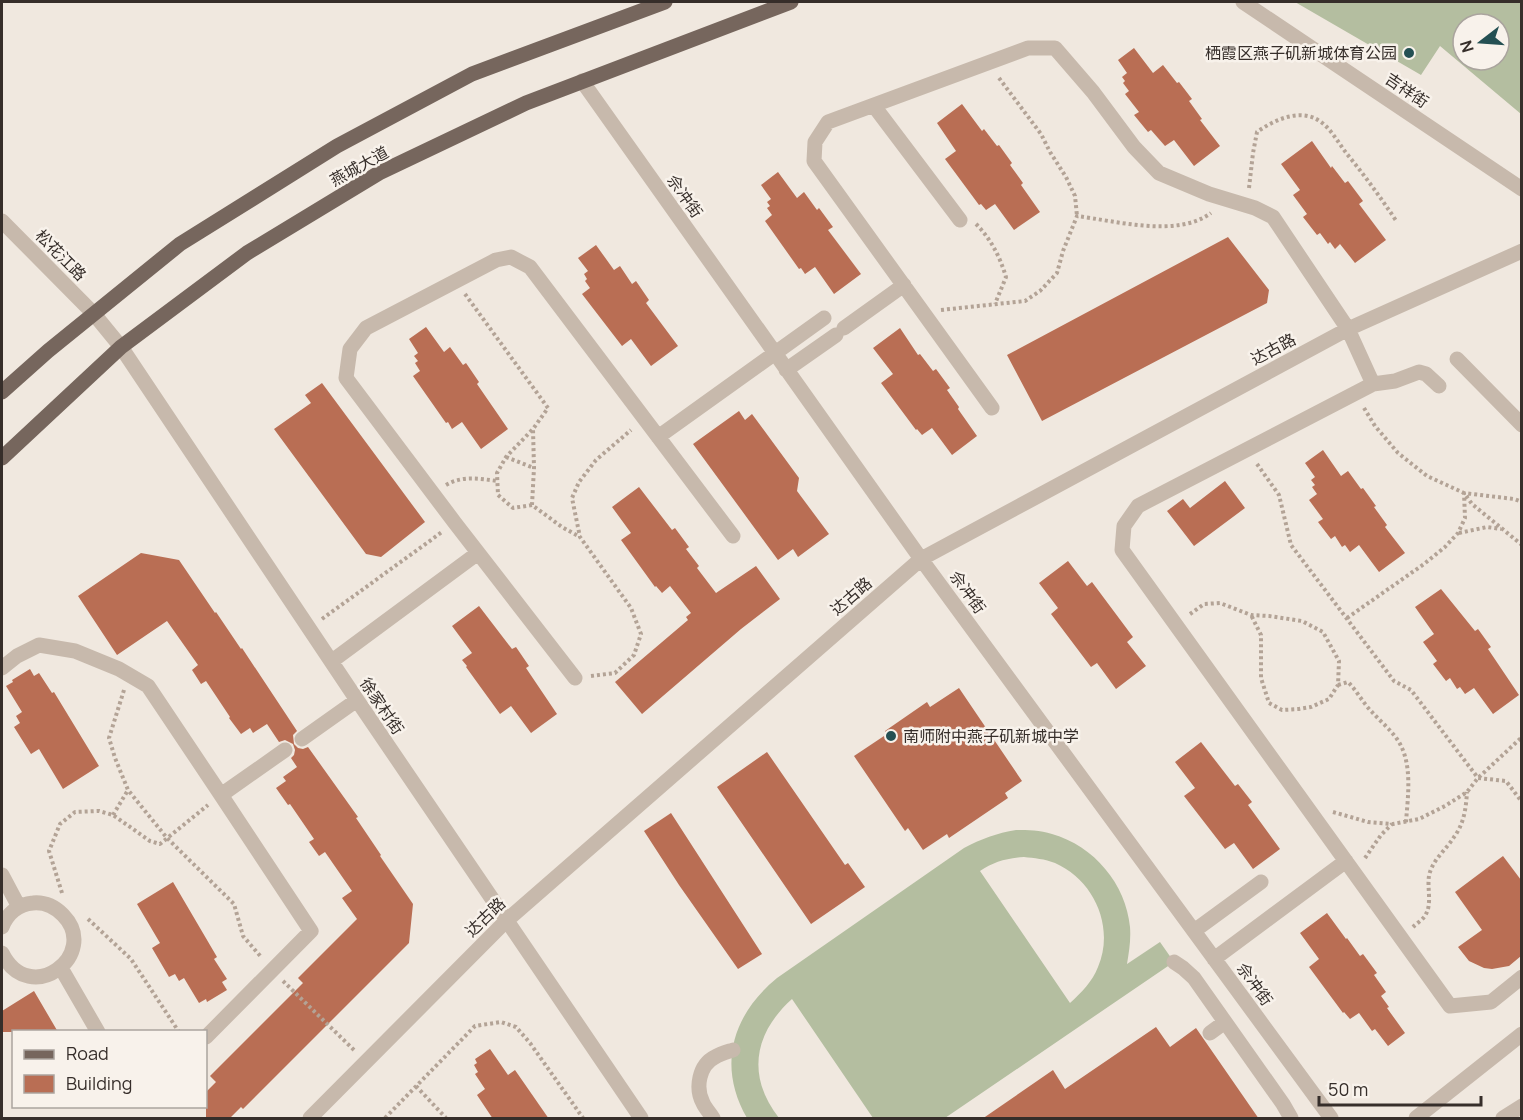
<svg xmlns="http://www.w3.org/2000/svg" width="1523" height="1120" font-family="Manrope,'Noto Sans SC',sans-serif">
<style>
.pitch{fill:#b4bea0;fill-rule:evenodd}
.building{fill:#b96e54}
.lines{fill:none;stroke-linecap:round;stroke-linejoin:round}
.path{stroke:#b3a396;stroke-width:4;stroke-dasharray:3 3;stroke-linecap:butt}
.minor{stroke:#c7b9ac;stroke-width:15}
.major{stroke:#76665d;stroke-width:15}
.poi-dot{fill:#245053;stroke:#f8f2eb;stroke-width:2}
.labels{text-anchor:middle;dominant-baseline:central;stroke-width:5;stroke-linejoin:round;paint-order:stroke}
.poi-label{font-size:16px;fill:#362e2a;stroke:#f8f2eb;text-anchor:end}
.street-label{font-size:16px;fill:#362e2a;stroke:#f8f2eb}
</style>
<rect width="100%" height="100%" fill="#f0e8df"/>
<path class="pitch" d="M1295,2h226v112l-81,-68 -19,29zM1463,24h36v36h-36z
M1016,830c12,0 24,0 36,4 42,12 74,50 78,93 1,13 -1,25 -3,37l33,-22 14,20 -229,156h-72l-81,-119c-39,35 -45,78 -13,119h-32c-30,-52 -15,-103 30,-140l187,-130c17,-9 33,-15 52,-18zM1024,857c10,1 21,2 31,6 39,17 60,64 43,104 -6,15 -16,25 -28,36l-90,-132c13,-9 27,-13 44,-14z"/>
<path class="building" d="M1134,48l19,25 10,-8 14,18 2,-1 13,17 -3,2 13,18 -2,1 20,26 -26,20 -20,-26 -9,6 -14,-16 -3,2 -14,-17 5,-3 -14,-18 4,-3 -6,-8 2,-2 -3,-4 5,-4 -9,-13z
M962,104l20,27 2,-2 13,17 2,-1 13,18 -2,2 13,18 -2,2 19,27 -26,18 -19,-26 -9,6 -5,-6 -2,1 -34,-46 11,-8 -19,-28z
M1312,141l19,27 1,-2 13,17 3,-2 15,20 -4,3 27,36 -31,23 -15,-19 -5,5 -5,-7 -2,2 -8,-11 -3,2 -14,-18 4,-3 -14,-19 7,-5 -19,-26z
M778,172l19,26 7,-6 13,18 2,-2 14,19 -5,3 33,44 -27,20 -19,-27 -10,7 -4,-6 -2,1 -34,-48 7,-6 -5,-7 3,-2 -3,-4 4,-3 -10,-14z
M1228,237l41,53 -2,13 -225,118 -35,-66z
M596,245l18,25 6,-4 12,18 4,-3 13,19 -3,3 32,43 -27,20 -20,-27 -9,7 -40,-52 8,-6 -5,-7 2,-2 -3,-5 4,-3 -10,-13z
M426,327l18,25 6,-5 13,18 3,-2 13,19 -2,2 31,45 -27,20 -19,-27 -10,7 -4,-7 -2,1 -33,-47 7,-5 -5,-8 3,-2 -4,-5 4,-3 -9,-14z
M900,328l18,27 2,-1 13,17 3,-2 14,19 -3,2 12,17 -1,2 19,27 -25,19 -20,-27 -10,7 -5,-6 -1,1 -35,-47 12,-9 -20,-26z
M322,383l103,139 -44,35 -15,-3 -92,-125 37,-26 -6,-8z
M739,411l6,9 7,-6 47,64 -2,13 32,43 -31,23 -5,-8 -15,11 -85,-116z
M1323,450l18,26 7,-5 13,18 2,-1 13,18 -2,1 13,18 -2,2 20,26 -26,19 -20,-27 -9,7 -5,-7 -3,2 -7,-11 -4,3 -13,-17 5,-3 -14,-19 8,-6 -5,-7 3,-2 -4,-5 4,-3 -10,-14z
M1225,481l20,27 -51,38 -27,-35 16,-12 7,9z
M639,487l33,43 3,-2 14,19 -3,2 13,17 -2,2 19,25 40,-27 24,33 -39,30 -99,85 -27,-32 73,-62 -2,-3 5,-4 -21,-27 -8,7 -6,-7 -1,1 -34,-47 10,-7 -19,-26z
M141,553l38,7 36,53 1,-1 25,37 1,-1 55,83 -4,4 1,9 4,4 5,1 5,-2 50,70 -2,1 25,37 -1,1 33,48 -4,39 -166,166 -2,-2 -12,12h-23v-27l10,-10 -6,-6 93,-93 -5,-5 59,-59 -15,-21 10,-7 -27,-39 -6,4 -10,-14 5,-3 -24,-35 -2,1 -12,-17 10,-7 -3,-4 14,-10 -6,-9 3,-3 1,-5 -2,-6 -8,-4 -6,2 -12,-18 -14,9 -3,-5 -9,6 -12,-16 1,-1 -24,-36 -5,3 -9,-14 6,-5 -31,-44 -50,34 -39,-59z
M1068,561l19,25 5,-4 41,55 -6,5 19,24 -30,23 -19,-26 -6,4 -40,-53 7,-6 -19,-25z
M1441,589l34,42 3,-2 13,18 -3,2 31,46 -26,19 -19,-26 -9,6 -5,-7 -3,2 -7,-11 -4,3 -13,-17 4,-3 -14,-19 11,-8 -19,-27z
M479,606l33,43 4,-2 13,19 -3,2 31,46 -26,19 -20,-27 -11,8 -34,-47 1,-1 -5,-6 10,-7 -20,-27z
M30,669l4,7 5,-3 13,20 2,-1 45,74 -36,23 -24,-40 -8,5 -17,-27 6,-4 -4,-7 6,-4 -16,-26 7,-4 -1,-2z
M959,688l63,93 -17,12 3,5 -59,40 -2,-4 -24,16 -15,-22 -3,3 -51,-75 33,-22 -2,-3 42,-29 3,5z
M1201,742l34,44 3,-2 14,18 -4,3 32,44 -27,20 -19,-26 -9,6 -41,-53 11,-8 -20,-26z
M767,752l78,113 3,-2 17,24 -54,37 -94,-137z
M671,813l91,141 -24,15 -59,-84 -35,-54z
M1503,856l18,24v76l-12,10 -17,3 -8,-1 -15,-7 -11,-14 24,-17 -27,-38z
M173,882l44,75 -3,2 13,20 -5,3 5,8 -20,12 -1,-3 -7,4 -15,-25 -5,3 -4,-7 -6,3 -17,-29 8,-5 -23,-39z
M1327,913l19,26 1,-1 13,18 3,-2 14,19 -3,2 12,17 -5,4 8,11 -2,1 18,25 -17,13 -13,-17 -3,2 -13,-18 -9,6 -6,-7 -1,1 -34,-46 10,-8 -19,-26z
M34,991l24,41h-56v-21z
M1156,1027l14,20 26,-19 63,91h-277l71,-49 12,19z
M490,1049l18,26 7,-5 34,49h-56l-16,-24 8,-6 -10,-15 3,-2 -4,-7 3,-2 -2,-4z"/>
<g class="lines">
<path class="path" d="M999,78l42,56 9,18 16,25 9,19 2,20
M1249,188l4,-35 4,-21c17,-12 44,-25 64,-10 11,8 18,22 26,32 18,22 34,44 50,68
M976,224c15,15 24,33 30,53l-11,27
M465,294l83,114 -15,21 1,39 -2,37 30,22 18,10
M941,310l84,-9 15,-10 17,-18 6,-22 14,-35c39,5 100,22 134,-3
M1364,408l11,18 23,27 29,23 37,17 8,11 50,41
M506,457l28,11
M1257,464l22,31 12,50 103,136 17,9 67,88 28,3 16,21
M446,485c17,-10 34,-6 52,-4
M532,505l-19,3 -15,-13 -1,-22 9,-16 27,-28
M1459,533l28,-6 14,2
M1190,614l14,-10 16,-1 31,12 18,1 33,5 21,11 16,29 -1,24 -9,14 -18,8 -12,2 -17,1 -13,-7 -8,-25v-43l-10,-20
M1347,618l77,-54 21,-17 13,-14 7,-15 -1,-25 50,6 8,3
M322,619l120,-87
M591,676l24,-3 19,-18 7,-21 -10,-26 -51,-71 -8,-39 7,-16 17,-22 35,-30
M1338,685l10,-3c9,9 15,21 24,30 8,9 18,17 25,27 16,23 11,56 9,83
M124,690l-15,48 6,20 13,32 39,48 67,66 9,32 19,22
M1333,812l35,10 25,2 26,-5 26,-13 22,-14 11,-14 44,-41
M113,815l15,-25
M1365,858l16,-23 11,-11
M62,893l-13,-42 11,-27 15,-12 24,-1 14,4 37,26 10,3 48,-39
M88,919l43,40 48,73
M1413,927c4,-4 11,-8 13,-13 6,-11 1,-26 3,-38 3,-16 17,-26 25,-39 10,-13 12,-29 13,-45
M283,981l72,70
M416,1086l30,32
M385,1118l90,-92 26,-4 15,5 14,16 53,75"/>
<path class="minor" d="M1243,2l279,187
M582,81l339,478 410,559
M874,106l86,114
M2,221l92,93 27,33 236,353 284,418
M844,328l60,-43
M1457,359l65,66
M786,370l50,-35
M1373,384l-235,122 -14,20 -2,24 328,456 41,-4 31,-25
M992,408l-178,-247 1,-19 13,-20 200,-74h27l38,44 41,55 25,26 50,21 46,14 18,9 75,112 25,55 22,-3 24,-9 7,2 13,12
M658,437l166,-119
M332,661l146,-108
M2,668l15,-12 22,-11 36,6 44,18 29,17 73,109
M575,678l-120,-155 -109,-145 4,-29 16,-21 130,-68 15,-3 19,10 203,269
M302,739l55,-39
M2,875l17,32
M2,927c5,-13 16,-23 31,-24 11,-1 22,4 30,12 38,39 -33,94 -61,38
M1194,931l67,-49
M1214,959l132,-98
M1174,962l9,6 11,10 89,126 8,14
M61,968l37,64
M1210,1033l15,-11
M206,1037l105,-106 -90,-136 64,-45
M310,1118l196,-197 415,-362 427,-230 174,-78
M713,1118c-3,-5 -8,-10 -10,-15 -8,-15 -4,-38 12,-46 5,-3 12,-5 18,-7
M1416,1118l106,-84
M1503,1118l19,-12"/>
<path class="major" d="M2,392l46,-41 132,-107 157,-98 135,-72 193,-72
M2,458l119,-111 126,-94 132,-80 147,-70 265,-101"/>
</g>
<g class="poi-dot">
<circle cx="1409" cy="53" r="6"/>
<circle cx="891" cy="736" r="6"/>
</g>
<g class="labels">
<g class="poi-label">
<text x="1397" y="53">栖霞区燕子矶新城体育公园</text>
<text x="903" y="736" text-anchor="start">南师附中燕子矶新城中学</text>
</g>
<g class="street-label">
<text transform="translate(1407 90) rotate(34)">吉祥街</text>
<text transform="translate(359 166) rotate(-29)">燕城大道</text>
<text transform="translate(685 196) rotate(55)">佘冲街</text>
<text transform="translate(61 255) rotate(45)">松花江路</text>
<text transform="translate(1273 349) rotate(-28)">达古路</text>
<text transform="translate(968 592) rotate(54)">佘冲街</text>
<text transform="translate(851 596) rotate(-41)">达古路</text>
<text transform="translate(382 706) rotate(56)">徐家村街</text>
<text transform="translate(485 917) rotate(-44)">达古路</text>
<text transform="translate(1255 984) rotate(54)">佘冲街</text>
</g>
</g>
<rect width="1523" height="1120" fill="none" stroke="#362e2a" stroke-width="6"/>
<rect x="12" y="1030" width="195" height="78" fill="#f8f2eb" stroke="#aaa49e" stroke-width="1.5"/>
<rect x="24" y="1050" width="30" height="9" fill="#76665d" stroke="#aaa49e" stroke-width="1.5"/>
<text x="66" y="1060" font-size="18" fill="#362e2a">Road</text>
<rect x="24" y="1075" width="30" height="18" fill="#b96e54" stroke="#aaa49e" stroke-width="1.5"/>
<text x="66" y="1090" font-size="18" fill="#362e2a">Building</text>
<g transform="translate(1481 42) rotate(253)"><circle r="28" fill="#f8f2eb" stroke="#aaa49e" stroke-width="1.5"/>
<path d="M0-4.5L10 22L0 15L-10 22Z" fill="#245053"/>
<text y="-9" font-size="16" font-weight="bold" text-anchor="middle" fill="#362e2a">N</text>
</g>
<path d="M1319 1096v9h162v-9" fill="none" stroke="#362e2a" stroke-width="3"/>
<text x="1328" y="1096" font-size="18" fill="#362e2a" stroke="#f8f2eb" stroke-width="4.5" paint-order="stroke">50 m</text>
</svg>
